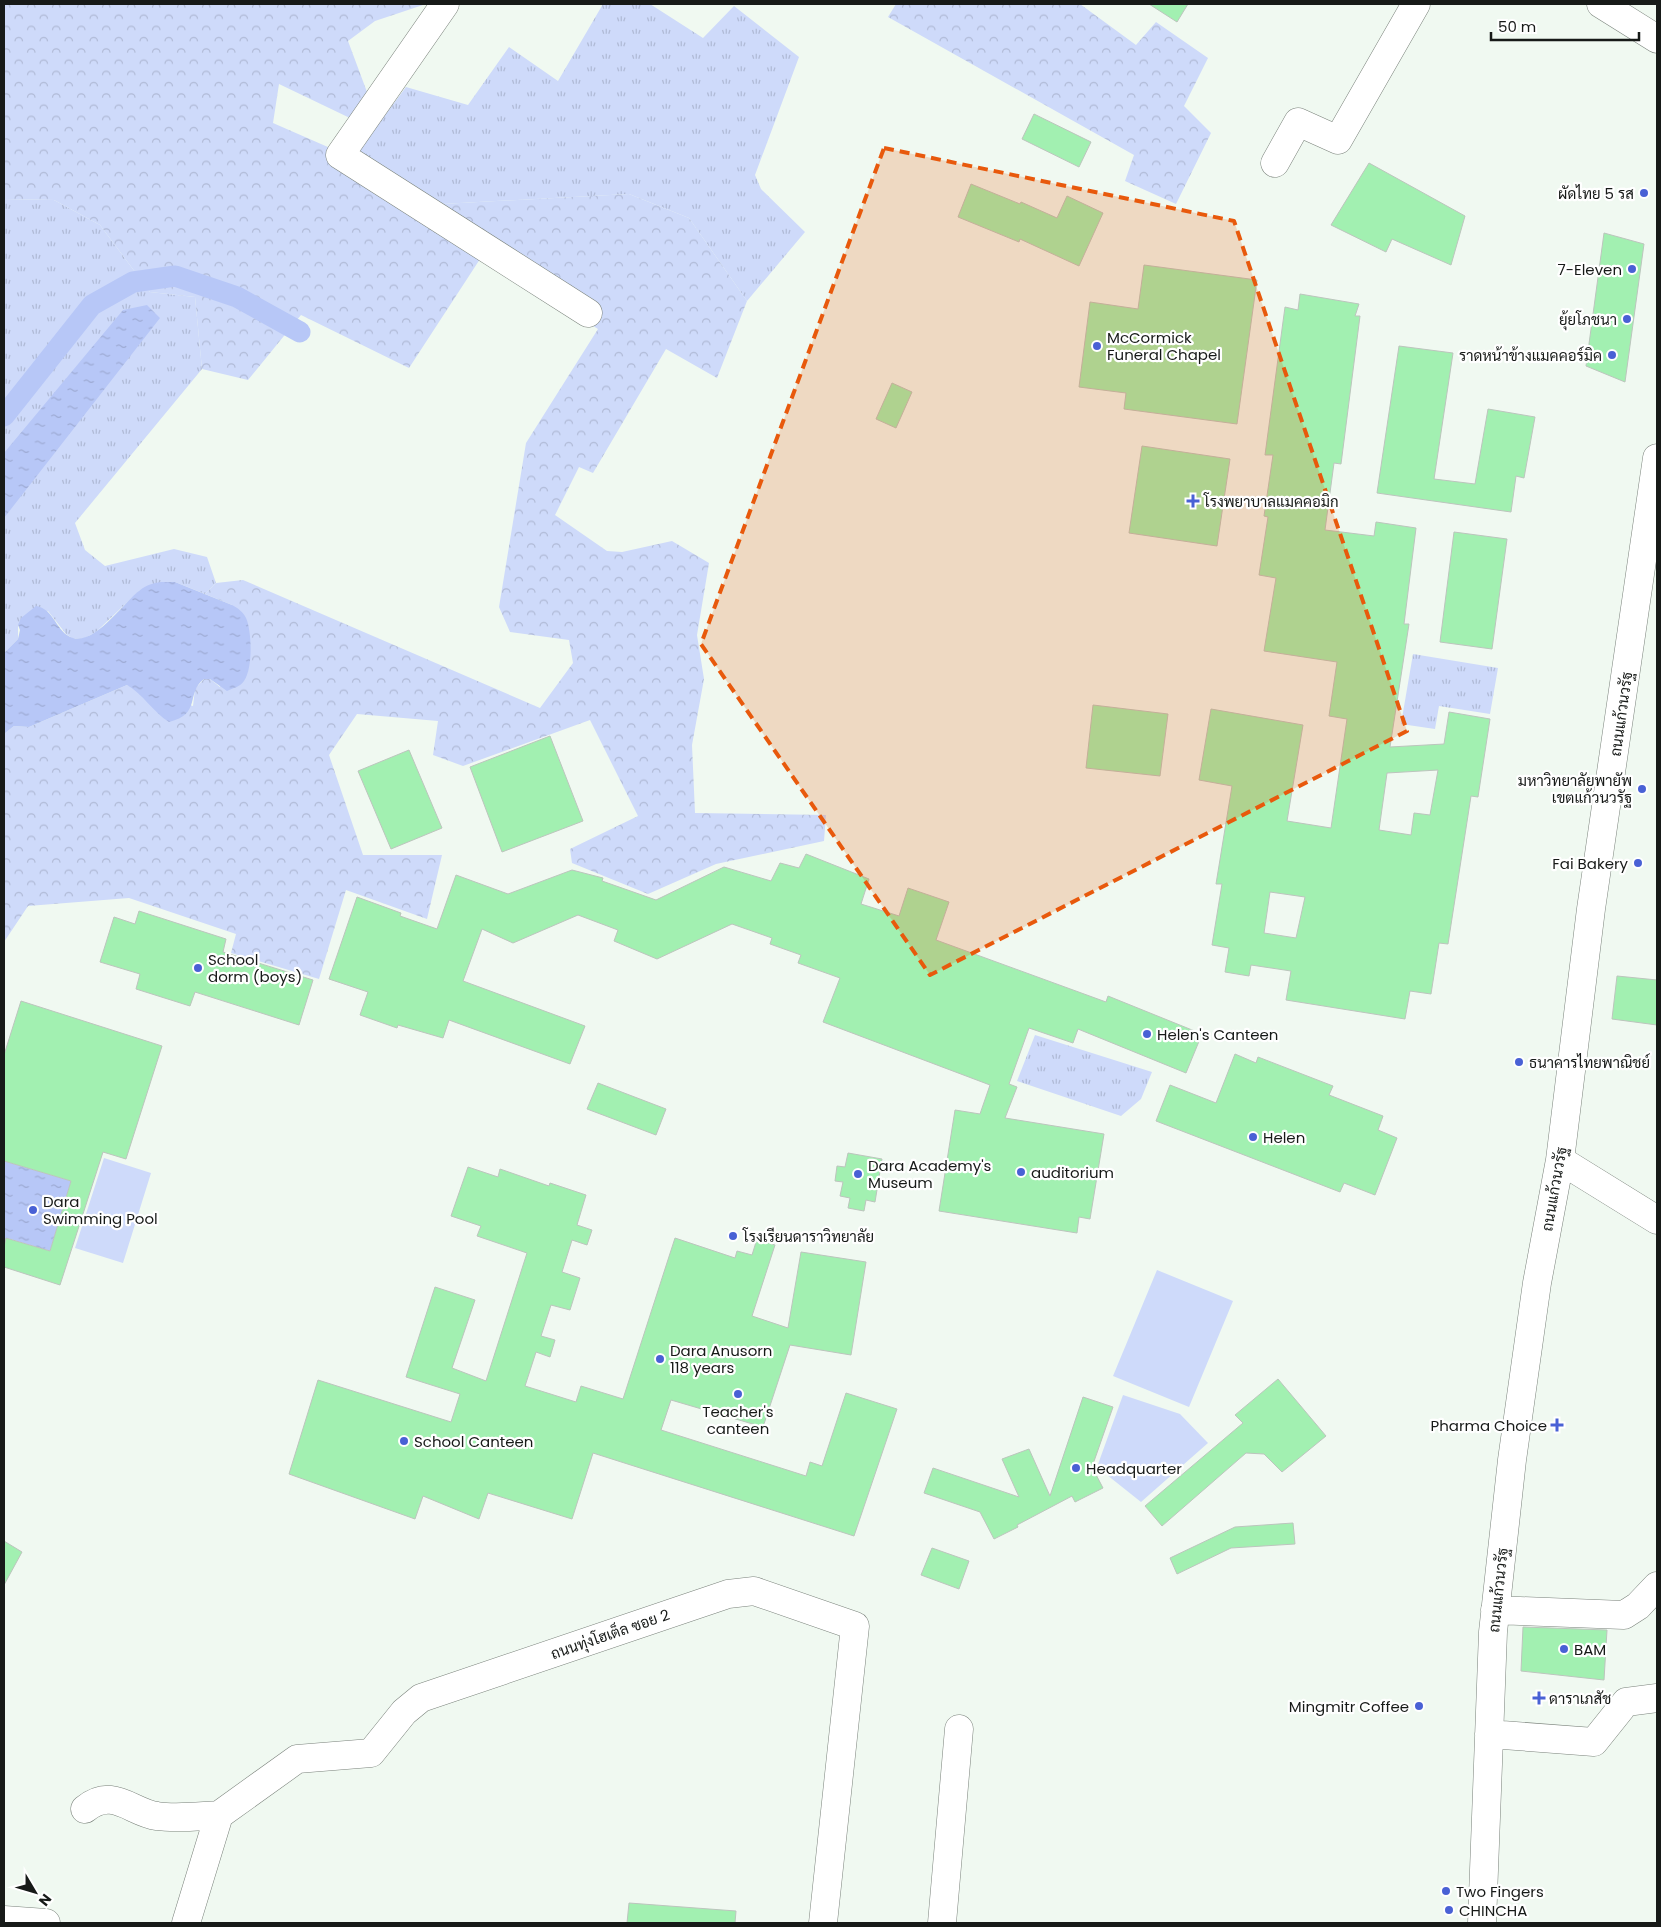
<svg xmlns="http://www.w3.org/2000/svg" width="1661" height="1927" font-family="Poppins,Sarabun,sans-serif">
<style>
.grass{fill:url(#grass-tufts)}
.forest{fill:url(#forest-crowns)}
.pitch{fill:#cedafa}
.water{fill:url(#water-ripples)}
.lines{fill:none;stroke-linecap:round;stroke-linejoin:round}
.canal{stroke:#b7c7f7;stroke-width:21}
.building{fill:#a2f0b1;stroke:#bcc5bd;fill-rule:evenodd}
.minor-casing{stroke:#7a827b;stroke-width:29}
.minor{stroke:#fff;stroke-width:28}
.marked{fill:#e8590c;fill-opacity:0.2;stroke:#e8590c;stroke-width:4;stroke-dasharray:10 6;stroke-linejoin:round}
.poi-dot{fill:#4961d5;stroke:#fff;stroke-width:2}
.labels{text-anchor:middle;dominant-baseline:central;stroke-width:4.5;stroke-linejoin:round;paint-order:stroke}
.poi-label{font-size:15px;fill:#171a18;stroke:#fff;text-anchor:start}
.street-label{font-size:15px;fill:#171a18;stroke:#fff}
</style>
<defs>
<pattern id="grass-tufts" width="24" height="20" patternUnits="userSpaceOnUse" patternTransform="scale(1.25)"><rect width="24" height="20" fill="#cedafa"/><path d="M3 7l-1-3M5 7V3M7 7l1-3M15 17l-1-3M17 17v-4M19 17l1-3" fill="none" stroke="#b0bad6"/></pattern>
<pattern id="forest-crowns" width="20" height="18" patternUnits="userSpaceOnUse" patternTransform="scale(1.25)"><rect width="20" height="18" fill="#cedafa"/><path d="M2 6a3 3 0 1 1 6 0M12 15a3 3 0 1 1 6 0" fill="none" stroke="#b0bad6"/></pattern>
<pattern id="water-ripples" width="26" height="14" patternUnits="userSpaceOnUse" patternTransform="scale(1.25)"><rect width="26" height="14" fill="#b7c7f7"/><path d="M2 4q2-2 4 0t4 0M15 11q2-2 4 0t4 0" fill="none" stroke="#9daad3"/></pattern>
</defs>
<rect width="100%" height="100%" fill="#f0f9f1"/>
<path class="grass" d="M603,4h47l53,34 31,-32 65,51 -44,118 6,14 44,43 -58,69 -58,-83 -60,-24 -187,10 -89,-46 53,-71 62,18 41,-58 49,34z
M4,199l50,1 46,25 50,67 45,5 7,72 -127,154 10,27 20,16 69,-17 33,8 9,26 -11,11 -30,-12 -35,8 -44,42 -13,7 -11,-1 -6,-4 -18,-23 -30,14v14l-14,14z
M1413,654l85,14 -8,46 -51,-8 -4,23 -34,-5z
M1035,1035l117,37 -11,27 -20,17 -104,-35z"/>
<path class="forest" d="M4,4h422l-51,17 -27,20 19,51 -15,27 -73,-35 -6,39 80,35 89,46 187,-10 60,24 58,83 -30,77 -51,-29 -73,124 -14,-6 -24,48 52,36 15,1 50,-11 37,22 -12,72 7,44 -12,66 3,68 131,2 -2,26 -108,23 -68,30 -76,-31 -2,-14 68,-33 -48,-96 -127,46 -30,-11 5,-34 -81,-7 -28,41 34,100h79l-15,64 -81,-29 -27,89 -88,-26 5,-19 -107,-36 -101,8 -24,36v-208l10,-8 15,1 98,-42 66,21 2,-17 9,-10h6l10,8 12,-82 -27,-11 11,-11 27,-3 297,128 33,-45 -4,-23 -59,-8 -11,-25 27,-164 72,-114 -116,-73 -73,112 -108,-53 -53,65 -46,-11 -7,-72 -45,-5 -50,-67 -46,-25 -50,-1z
M896,4h184l56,41 20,-23 52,36 -24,48 27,27 -35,71 -51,-23 9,-26 -246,-138z"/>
<path class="pitch" d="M104,1158l47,15 -28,90 -48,-15z
M1157,1270l76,31 -44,106 -76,-31z
M1123,1395l57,19 28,29 -67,59 -44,-35z"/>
<path class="water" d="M147,305l13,13 -156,200v-65l119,-143z
M161,582h14l57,23c6,3 11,7 14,13 6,13 7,51 -2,63 -4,6 -11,7 -17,10l-17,-12h-6c-19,15 -2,35 -35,43 -16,-10 -26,-28 -42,-37l-98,42 -15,-1 -10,8v-81l14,-14 2,-9 -2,-5 3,-7 15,-12c19,3 20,27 37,32 23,6 50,-35 67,-48 7,-5 13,-7 21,-8z
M4,1161l67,20 -21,70 -43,-13 -3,9z"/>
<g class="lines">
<path class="canal" d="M4,416l88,-111 41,-23 42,-6 62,21 63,35"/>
</g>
<path class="building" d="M1149,4h39l-11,18z
M1034,114l57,28 -12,25 -57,-28z
M1369,163l96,53 -14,49 -59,-26 -6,13 -55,-27z
M971,184l49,20 1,-2 36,16 10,-22 36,17 -24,53 -59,-27 -1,3 -61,-25z
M1604,233l40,11 -19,138 -39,-16z
M1144,265l113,15 -20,144 -113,-15 2,-16 -47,-6 11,-85 48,7z
M1300,294l59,10 -4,12h5l-19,148 -7,-1 -9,67 49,6 2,-14 40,6 -12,96h5l-19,123 54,-3 5,-32 41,7 -12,78 -7,-1 -23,148 -9,-1 -8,51 -21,-3 -5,28 -119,-19 5,-29 -40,-6 -2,11 -24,-4 4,-24 -17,-3 10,-61h-6l16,-98 -33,-6 12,-71 92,16 -16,96 44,7 16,-109 -18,-3 8,-54 -73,-11 12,-73 -17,-3 9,-58 -4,-1 9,-61h-8l20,-148 13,3zM1438,770l-8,45 -16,-2 -3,22 -32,-5 8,-57zM1270,892l35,5 -9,41 -32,-5z
M1399,346l54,7 -19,126 41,5 13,-75 47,8 -11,61 -8,-2 -5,36 -134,-19z
M892,383l20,9 -16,36 -20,-9z
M1142,446l88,13 -13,87 -88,-13z
M1454,532l53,7 -15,110 -52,-7z
M1093,705l75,9 -8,62 -74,-8z
M550,736l33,85 -81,31 -32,-85z
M409,750l33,78 -51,21 -33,-78z
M806,854l63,25 -8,25 38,12 9,-28 41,14 -13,38 170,62 2,-6 94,38 -16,39 -108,-44 -5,14 -44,-15 -20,56 8,3 -12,31 99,16 -14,85 -11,-2 -2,16 -138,-22 16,-101 25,4 10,-29 -167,-63 17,-44 -42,-15 3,-8 -31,-11 2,-6 -40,-14 -75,35 -43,-18 4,-11 -40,-15 -65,28 -31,-14 -19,52 122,45 -15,38 -121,-44 -6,18 -45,-13 -1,3 -37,-13 8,-23 -39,-13 28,-82 44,16 -1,3 37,13 19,-54 52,19 64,-24 31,8 -1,3 54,19 68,-33 47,14 9,-18 19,5z
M139,911l87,28 -3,13 90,28 -14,45 -104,-33 -5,14 -54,-17 4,-15 -40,-12 14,-45 21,7z
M1617,976l40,4v45l-45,-6z
M21,1001l141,45 -36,113 -23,-7 -43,133 -56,-18v-20l2,-9 44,13 21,-70 -67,-20v-106z
M1235,1054l21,9 2,-6 75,29 -4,9 54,21 -5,14 19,8 -22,57 -31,-12 -4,9 -184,-71 14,-36 46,18z
M598,1083l68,26 -10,26 -69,-26z
M848,1153l34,6 -7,43 -9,-2 -2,11 -16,-3 2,-10 -10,-2 3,-14 -8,-1 2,-15 8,1z
M468,1167l30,10 2,-8 49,17 1,-3 36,12 -9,30 15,5 -5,15 -15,-5 -10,32 18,6 -10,32 -19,-5 -10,31 14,4 -5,17 -14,-5 -11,34 51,16 5,-16 42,13 52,-161 60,20 2,-7 15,4 5,-16 18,6 -23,71 36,12 13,-76 65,10 -15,93 -61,-10 -27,82 -92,-27 -10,30 145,46 4,-14 12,4 24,-73 51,16 -43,127 -261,-83 -21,66 -84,-26 -9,26 -56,-23 -8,23 -126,-45 29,-94 133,42 9,-28 -54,-17 29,-90 40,13 -23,68 34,13 41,-128 -50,-17 4,-10 -30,-10z
M1278,1379l48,57 -44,36 -18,-18 -18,-1 -84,73 -17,-20 98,-83 -8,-8z
M1083,1397l30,10 -21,60 11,21 -28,14 -3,-6 -55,29 1,2 -24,12 -14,-27 -56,-19 9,-25 86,29 -17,-38 27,-10 21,47z
M1293,1523l2,21 -64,4 -54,26 -7,-16 65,-31z
M4,1541l18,11 -18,33z
M932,1548l37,13 -10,28 -38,-14z
M1523,1627l84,3 -3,50 -83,-9z
M629,1903l107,8 -1,12h-108z"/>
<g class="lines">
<defs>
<path id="minor" d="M445,4l-105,151 248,158
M1601,4l56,35
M1275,163l23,-41 40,18 78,-136
M1560,1160l97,60
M1495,1610l129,5 14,-9 19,-20
M1489,1734l105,8 32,-40 31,-4
M85,1809c28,-23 47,4 72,7 20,3 42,0 62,-1
M4,1920l42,3
M186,1923l33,-108 78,-56 74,-6 33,-41 17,-14 307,-104 26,-3 101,35 -32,297
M942,1923l17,-194
M1482,1923l11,-291 19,-172 25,-177 23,-123 31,-251 66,-451"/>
</defs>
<use href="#minor" class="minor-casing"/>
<use href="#minor" class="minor"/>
</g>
<path class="marked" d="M884,148l350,73 173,510 -477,244 -229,-331z"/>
<g class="poi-dot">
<circle cx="1644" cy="193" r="5"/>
<circle cx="1632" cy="269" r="5"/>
<circle cx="1627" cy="319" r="5"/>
<circle cx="1097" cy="346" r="5"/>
<circle cx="1612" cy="355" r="5"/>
<path d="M1190.5 493.5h5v5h5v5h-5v5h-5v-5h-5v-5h5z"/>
<circle cx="1642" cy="789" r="5"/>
<circle cx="1638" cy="863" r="5"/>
<circle cx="198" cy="968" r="5"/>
<circle cx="1147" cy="1034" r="5"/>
<circle cx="1519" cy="1062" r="5"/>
<circle cx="1253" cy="1137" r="5"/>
<circle cx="1021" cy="1172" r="5"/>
<circle cx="858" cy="1174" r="5"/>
<circle cx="33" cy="1210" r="5"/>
<circle cx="733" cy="1236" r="5"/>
<circle cx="660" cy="1359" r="5"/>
<circle cx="738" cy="1394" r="5"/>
<path d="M1554.5 1417.5h5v5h5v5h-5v5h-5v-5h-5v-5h5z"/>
<circle cx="404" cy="1441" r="5"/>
<circle cx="1076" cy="1468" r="5"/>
<circle cx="1564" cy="1649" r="5"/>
<path d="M1536.5 1690.5h5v5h5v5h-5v5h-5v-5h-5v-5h5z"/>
<circle cx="1419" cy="1706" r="5"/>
<circle cx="1446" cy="1891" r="5"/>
<circle cx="1449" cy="1910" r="5"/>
</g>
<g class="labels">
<g class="poi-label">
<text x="1634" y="193" text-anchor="end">ผัดไทย 5 รส</text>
<text x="1622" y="269" text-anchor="end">7-Eleven</text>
<text x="1617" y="319" text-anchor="end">ยุ้ยโภชนา</text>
<text x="1107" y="337">McCormick<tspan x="1107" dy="17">Funeral Chapel</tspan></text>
<text x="1602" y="355" text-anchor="end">ราดหน้าข้างแมคคอร์มิค</text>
<text x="1204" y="501">โรงพยาบาลแมคคอมิก</text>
<text x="1632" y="780" text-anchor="end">มหาวิทยาลัยพายัพ<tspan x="1632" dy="17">เขตแก้วนวรัฐ</tspan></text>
<text x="1628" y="863" text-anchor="end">Fai Bakery</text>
<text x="208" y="959">School<tspan x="208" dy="17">dorm (boys)</tspan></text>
<text x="1157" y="1034">Helen's Canteen</text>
<text x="1529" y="1062">ธนาคารไทยพาณิชย์</text>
<text x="1263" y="1137">Helen</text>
<text x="868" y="1165">Dara Academy's<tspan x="868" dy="17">Museum</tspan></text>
<text x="1031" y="1172">auditorium</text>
<text x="43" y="1201">Dara<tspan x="43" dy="17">Swimming Pool</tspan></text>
<text x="743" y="1236">โรงเรียนดาราวิทยาลัย</text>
<text x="670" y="1350">Dara Anusorn<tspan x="670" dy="17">118 years</tspan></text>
<text x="738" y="1411" text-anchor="middle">Teacher's<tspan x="738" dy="17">canteen</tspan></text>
<text x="1547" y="1425" text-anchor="end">Pharma Choice</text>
<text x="414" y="1441">School Canteen</text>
<text x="1086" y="1468">Headquarter</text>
<text x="1574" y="1649">BAM</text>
<text x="1549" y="1698">ดาราเภสัช</text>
<text x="1409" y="1706" text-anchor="end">Mingmitr Coffee</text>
<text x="1456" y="1891">Two Fingers</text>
<text x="1459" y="1910">CHINCHA</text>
</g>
<g class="street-label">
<text transform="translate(1621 714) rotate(-82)">ถนนแก้วนวรัฐ</text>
<text transform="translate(1554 1189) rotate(-80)">ถนนแก้วนวรัฐ</text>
<text transform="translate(1498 1590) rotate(-84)">ถนนแก้วนวรัฐ</text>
<text transform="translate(610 1634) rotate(-19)">ถนนทุ่งโฮเต็ล ซอย 2</text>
</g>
</g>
<rect width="1661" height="1927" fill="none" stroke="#171a18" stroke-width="10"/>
<g transform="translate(35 1892) rotate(128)" stroke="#ffffff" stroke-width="4" paint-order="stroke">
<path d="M0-4L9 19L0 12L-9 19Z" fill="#171a18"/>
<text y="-8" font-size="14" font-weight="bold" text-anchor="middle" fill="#171a18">N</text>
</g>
<path d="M1491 32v8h148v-8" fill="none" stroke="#171a18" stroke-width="2.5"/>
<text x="1498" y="32" font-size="15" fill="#171a18" stroke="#ffffff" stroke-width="4" paint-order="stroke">50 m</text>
</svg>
